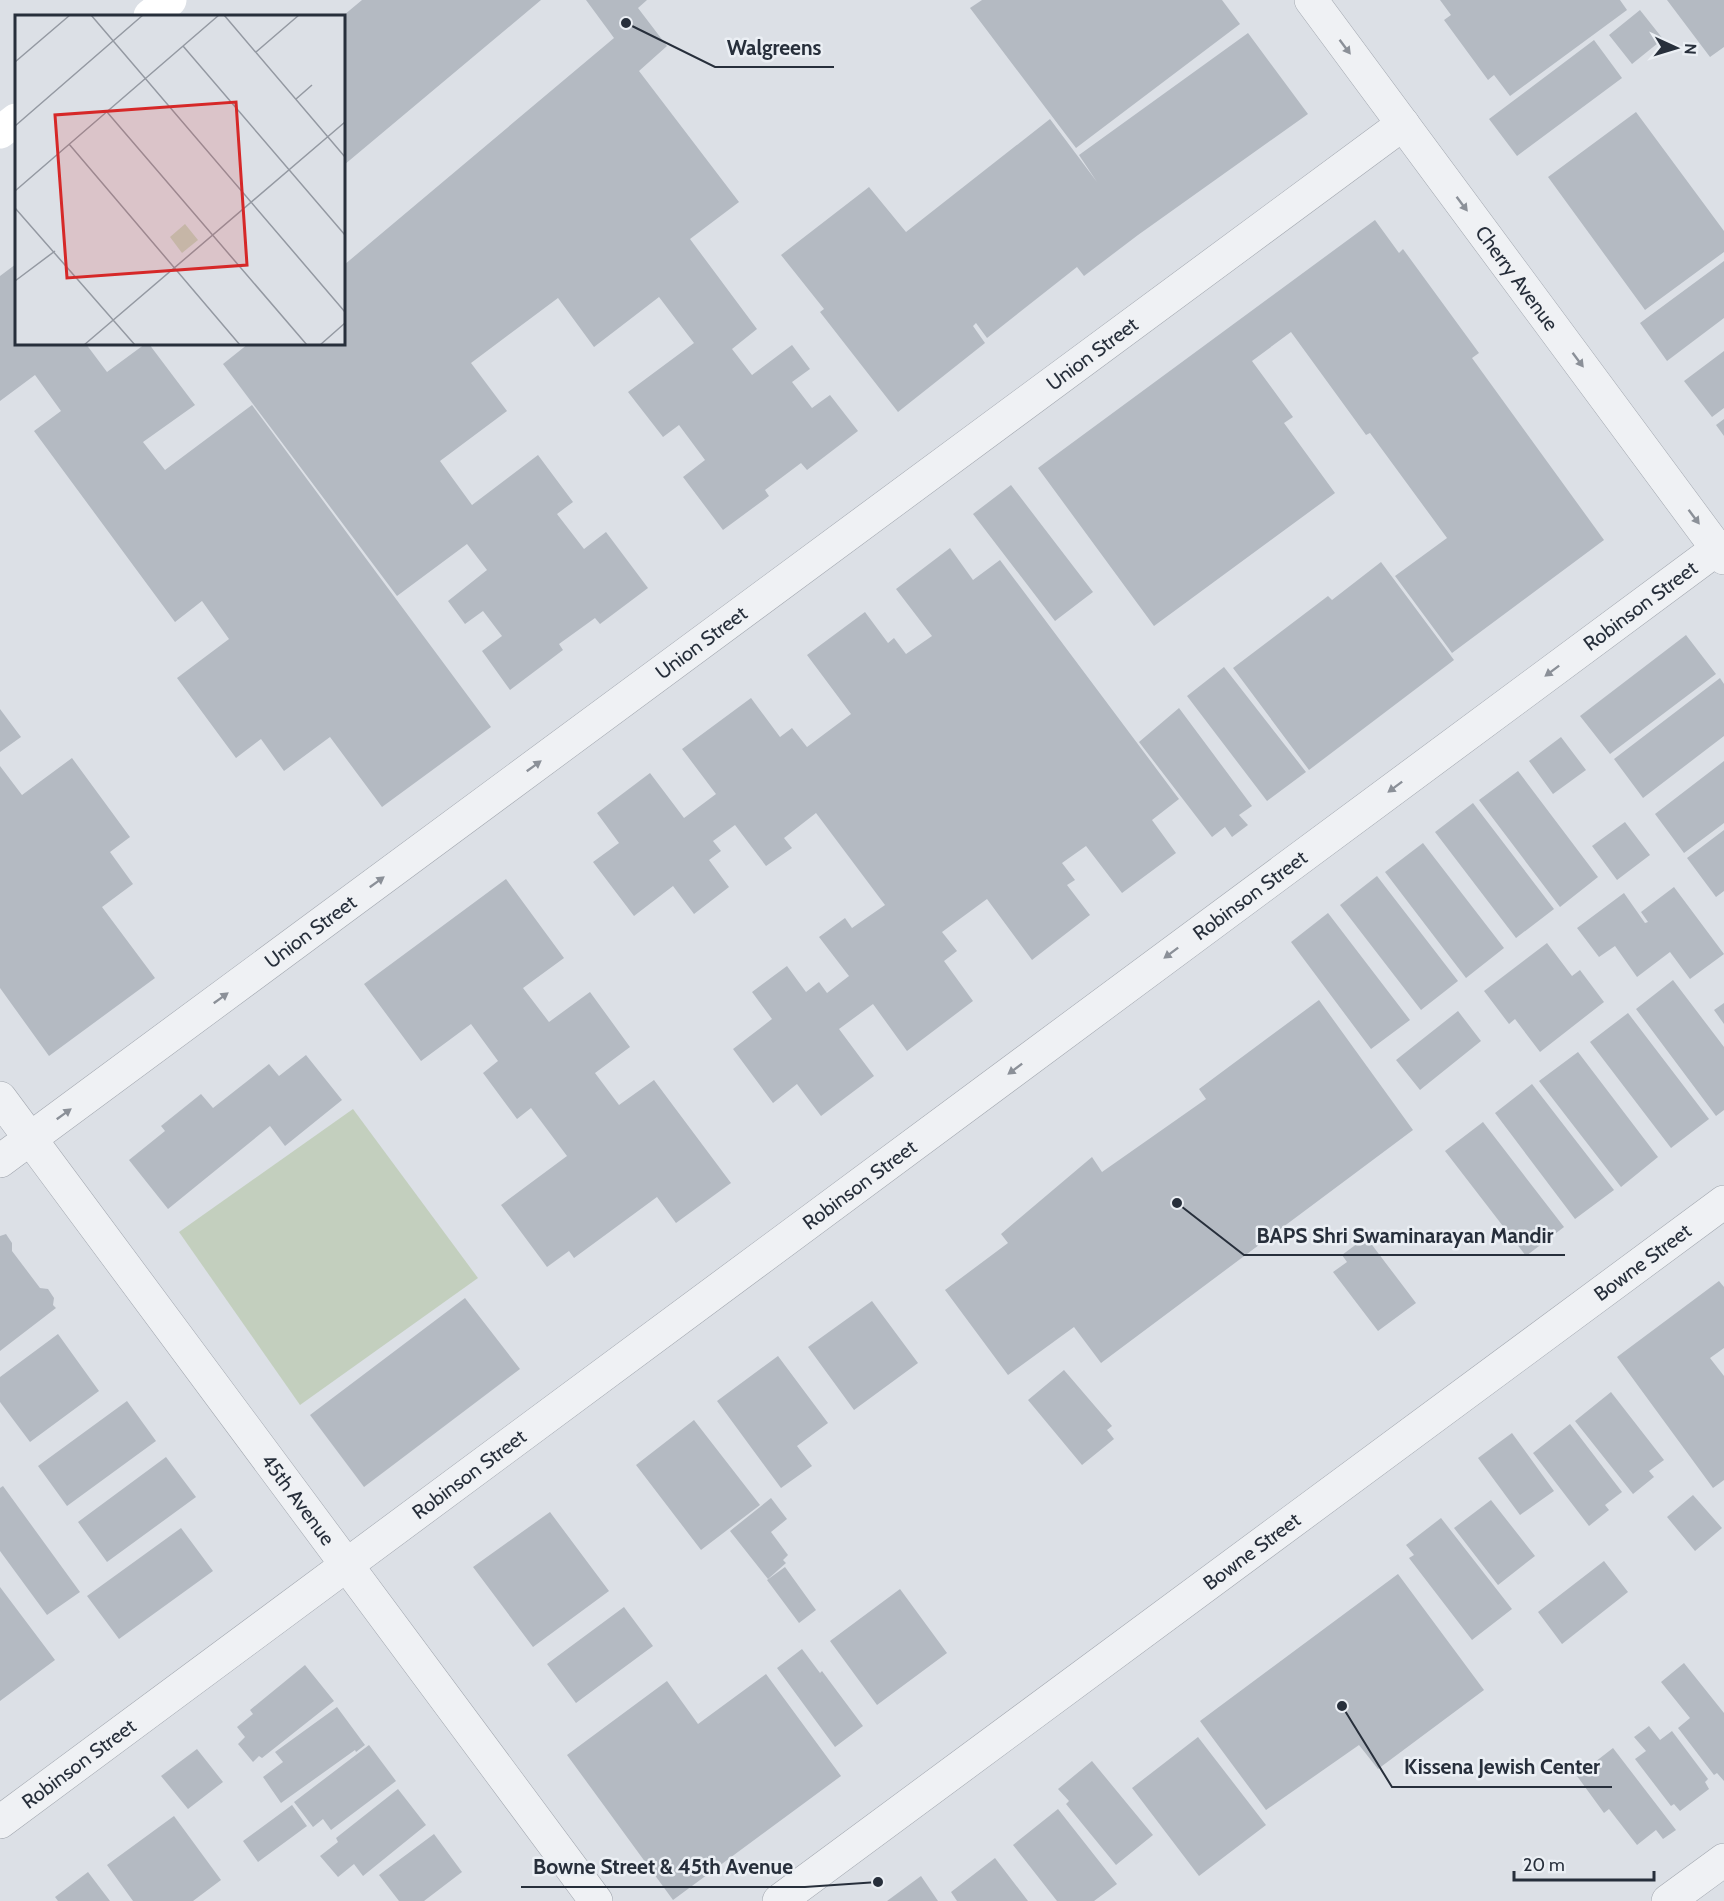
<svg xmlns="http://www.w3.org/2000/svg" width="1724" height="1901" font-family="Cabin,sans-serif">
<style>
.green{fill:#c3cfbe}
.building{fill:#b4bac2}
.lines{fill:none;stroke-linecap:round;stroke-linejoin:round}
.minor-casing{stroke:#a2a7af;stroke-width:34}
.tertiary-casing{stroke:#a2a7af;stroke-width:34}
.minor{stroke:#eff1f4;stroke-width:33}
.tertiary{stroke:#eff1f4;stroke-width:33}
.secondary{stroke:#fff;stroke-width:33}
.oneway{fill:#8b9098}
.labels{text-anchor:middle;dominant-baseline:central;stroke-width:5;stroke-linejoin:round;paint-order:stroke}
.street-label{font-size:20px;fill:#272f3b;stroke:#ebeff4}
.inset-road{fill:none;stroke:#9499a2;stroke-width:1.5}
.view{fill:#d62828;fill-opacity:0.15;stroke:#d62828;stroke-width:3}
.inset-edge{fill:none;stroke:#272f3b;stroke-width:3}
.leader{fill:none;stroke:#272f3b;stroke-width:2}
.callout-dot{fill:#272f3b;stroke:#ebeff4;stroke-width:2}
.callout-label{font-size:21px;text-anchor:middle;font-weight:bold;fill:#272f3b;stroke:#ebeff4;stroke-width:5;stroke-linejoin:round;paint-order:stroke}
</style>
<rect width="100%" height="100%" fill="#dce0e6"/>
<path class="green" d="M353,1109l125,169 -178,127 -121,-173z"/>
<path class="building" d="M362,0h179l-197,165v-150z
M586,0h61l-9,8 29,38 -28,25 100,131 -49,37 67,90 -25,20 20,26 40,-30 18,24 -18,13 20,26 18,-13 28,36 -51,39 -6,-7 -36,27 4,6 -46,34 -40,-53 22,-17 -26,-35 -16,12 -35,-45 66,-49 -35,-46 -65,50 -36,-49 -87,65 36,48 -67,50 32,44 66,-50 35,47 -16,12 27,35 22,-17 42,56 -48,36 -5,-6 -36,26 4,6 -53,40 -28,-39 20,-15 -19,-25 -18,13 -17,-23 39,-31 -20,-26 -70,52 -174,-232 25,-20h96v-79l270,-227z
M982,0h240l18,24 -164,124 -106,-140z
M1440,0h180l7,10 -117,86 -16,-21 -6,5 -44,-60 7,-5z
M1667,0h57v47l-14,10z
M1640,10l23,29 -31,25 -23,-29z
M1248,33l60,81 -170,121 -54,41 -7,-9 -90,71 -11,-15 -3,3 12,17 -87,69 -78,-100 4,-3 -43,-54 88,-68 37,45 144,-113 47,63 -18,-27z
M1594,40l28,38 -105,78 -28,-37z
M1636,112l88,119v21l-79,58 -97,-133z
M1375,220l24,33 4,-4 76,104 -7,5 132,182 -152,113 -57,-77 52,-38 -77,-105 -4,2 -75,-103 -39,29 41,56 -9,6 51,70 -181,133 -116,-158z
M1724,261v57l-57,43 -27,-38z
M16,264v80h70l21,28 38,-28h4l46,61 -52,37 22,28 87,-65 239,322 -109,80 -52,-70 -46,34 -23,-32 -25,19 -59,-80 52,-39 -27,-38 -27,21 -141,-191 27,-20 -26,-36 -35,26v-125z
M1724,351v57l-12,9 -28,-36z
M1724,419v17l-8,-11z
M1011,485l82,107 -38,29 -82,-107z
M950,548l23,32 27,-20 179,239 -27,21 24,33 -54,40 -36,-47 -24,17 13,17 -8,5 23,30 -58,45 -45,-61 -45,33 15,19 -13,10 29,40 -66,50 -34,-47 -34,25 35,47 -53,40 -24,-32 -24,19 -40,-54 39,-30 -20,-27 35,-26 19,26 13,-10 8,11 22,-17 -30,-39 26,-19 7,10 33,-23 -69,-92 -32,25 8,10 -26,18 -31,-41 -22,16 8,10 -12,9 20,27 -35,27 -21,-28 -39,30 -41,-54 26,-19 -22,-30 53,-40 34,45 32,-24 -34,-45 69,-51 29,39 12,-9 15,19 44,-33 -44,-59 58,-43 23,31 6,-5 12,16 26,-18 -36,-47z
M1381,562l73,98 -145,110 -76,-102 95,-72 4,4z
M1686,635l30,39 -106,80 -30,-38z
M1224,667l82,105 -39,29 -80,-105z
M1720,678l4,6v52l-81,62 -29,-39z
M1179,708l73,98 -13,9 9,10 -16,12 -7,-10 -13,10 -73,-95z
M0,709l21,28 -21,15z
M1561,737l25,33 -33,24 -24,-33z
M72,758l58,79 -20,15 23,32 -31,23 53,71 -106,78 -49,-68v-222l22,29z
M1724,761v62l-40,30 -29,-39z
M1518,771l80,106 -38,30 -81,-107z
M1473,803l81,106 -38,29 -81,-106z
M1625,822l25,33 -33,25 -25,-34z
M1724,830v61l-8,6 -29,-39z
M1423,843l81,105 -38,30 -81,-106z
M1377,876l81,105 -37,29 -81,-105z
M506,879l58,79 -41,30 26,34 41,-30 40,55 -35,26 24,32 35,-25 77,103 -55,40 -19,-26 -83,61 -5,-7 -22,16 -46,-62 66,-49 -36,-48 -14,11 -34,-46 15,-12 -27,-37 -50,37 -57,-77z
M1674,887l50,67 -34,25 -20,-27 -33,25 -22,-31 -16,11 -22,-29 47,-35 21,30 3,-1 -7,-10z
M1328,913l82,107 -39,29 -80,-107z
M1547,943l25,33 8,-6 24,32 -64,50 -25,-33 -6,5 -25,-33z
M1673,980l51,67v63l-8,6 -80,-107z
M1319,1000l94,130 -312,233 -27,-36 -66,48 -63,-85 63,-47 -7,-9 91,-77 10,15 104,-73 -7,-10z
M1724,1003v21l-10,-14z
M1458,1011l23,30 -61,49 -24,-30z
M1628,1013l81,106 -38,29 -81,-106z
M1578,1052l80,105 -37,30 -82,-106z
M306,1055l36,45 -57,46 -15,-20 -102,83 -39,-49 36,-29 -4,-5 40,-32 12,14 56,-44 10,12z
M1532,1084l82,106 -39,29 -80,-106z
M1483,1122l81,105 -38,29 -81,-105z
M6,1234l6,9v8l28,37 8,1 6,9 -1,7 3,3 -56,43v-115z
M1366,1237l50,66 -38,28 -45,-59 14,-10 -5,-7z
M1719,1281l5,6v61l-14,10 14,18v104l-11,8 -96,-131z
M465,1298l55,71 -156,118 -54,-72z
M872,1301l46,62 -64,47 -46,-63z
M58,1334l41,57 -69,51 -30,-40v-25z
M778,1356l50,67 -31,23 15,20 -31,22 -64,-87z
M1064,1370l48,56 -5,4 7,9 -32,26 -54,-65z
M1611,1392l53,68 -15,11 5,6 -21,17 -58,-73z
M127,1401l29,40 -89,65 -29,-40z
M694,1420l66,85 -59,45 -65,-85z
M1570,1424l52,68 -17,13 4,5 -20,16 -56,-73z
M1512,1433l42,58 -34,24 -42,-57z
M166,1457l30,40 -89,65 -29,-40z
M3,1486l77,106 -33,23 -47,-64v-63z
M1693,1495l29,33 -27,23 -28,-34z
M771,1498l16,21 -16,13 17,23 -5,5 3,3 -18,16 -38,-48z
M1491,1500l44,56 -37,29 -44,-57z
M550,1512l59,79 -76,56 -60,-80z
M1441,1518l71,91 -40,31 -63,-82 5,-3 -8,-10z
M181,1528l32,43 -94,68 -32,-43z
M1604,1561l24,31 -66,52 -24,-32z
M785,1567l31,43 -17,13 -32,-43z
M1398,1574l86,116 -106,79 -19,-24 -93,65 -66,-89z
M0,1587l55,73 -55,41z
M900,1589l47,64 -70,52 -47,-64z
M624,1607l29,39 -77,57 -29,-39z
M802,1649l18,24 2,-2 41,55 -28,21 -58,-79z
M1684,1663l40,50v68l-7,-8 -3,2 -36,-47 12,-10 -29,-36z
M305,1665l29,36 -72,57 -3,-2 -6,6 -15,-18 7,-7 -8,-10 16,-13 -3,-4z
M766,1674l75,102 -168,124 -106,-145 100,-74 31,43z
M337,1707l28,38 -9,7 -1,-2 -74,53 -18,-26 20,-15 -8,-10z
M1649,1726l11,14 12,-9 36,48 -3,3 4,7 -29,22 -6,-7 -3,2 -36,-47 11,-8 -12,-14z
M1198,1737l68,88 -67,51 -67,-88z
M369,1745l27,36 -65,49 -8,-11 -10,8 -19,-25z
M1613,1748l63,82 -13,9 -7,-9 -19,15 -28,-36 -5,4 -27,-37z
M197,1749l26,33 -35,27 -27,-33z
M1092,1761l61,74 -37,30 -50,-61 3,-3 -11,-12z
M398,1789l28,36 -63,51 -9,-12 -16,13 -18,-21 18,-14 -2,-4z
M292,1805l15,21 -49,36 -15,-21z
M1058,1809l59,75 -23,17h-37l-44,-56z
M174,1816l47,64 -28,21h-60l-26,-36z
M434,1834l28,38 -38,29h-25l-20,-26z
M995,1858l33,43h-71l-6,-9z
M88,1872l22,29h-52l-3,-4z
M921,1876l17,25h-51z"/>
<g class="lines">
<defs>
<g id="minor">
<path id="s1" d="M1311,0l413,558"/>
<path id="s2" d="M0,1161l1403,-1037"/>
<path id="s3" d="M0,1822l1717,-1273"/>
<path d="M1668,1901l56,-41"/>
</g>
<g id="tertiary">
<path id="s4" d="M0,1098l596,803"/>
<path id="s5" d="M779,1901l945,-699"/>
</g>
</defs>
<use href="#minor" class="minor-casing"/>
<use href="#tertiary" class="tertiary-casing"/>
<use href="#minor" class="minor"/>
<use href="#tertiary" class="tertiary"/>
<path class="secondary" d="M150,16l20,-16
M0,132l16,-12"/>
</g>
<defs><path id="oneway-solid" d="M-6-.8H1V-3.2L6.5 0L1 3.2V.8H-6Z" transform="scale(1.5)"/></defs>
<g class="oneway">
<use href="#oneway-solid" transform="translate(1345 47) rotate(53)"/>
<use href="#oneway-solid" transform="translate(1462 204) rotate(53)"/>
<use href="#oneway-solid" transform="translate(1578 360) rotate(53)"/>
<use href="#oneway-solid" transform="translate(1694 517) rotate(53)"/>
<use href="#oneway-solid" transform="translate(1552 671) rotate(143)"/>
<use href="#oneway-solid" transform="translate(534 766) rotate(-36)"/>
<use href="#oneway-solid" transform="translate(1395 787) rotate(143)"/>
<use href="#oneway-solid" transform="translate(377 882) rotate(-36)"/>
<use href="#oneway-solid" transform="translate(1171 953) rotate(143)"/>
<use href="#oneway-solid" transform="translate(221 998) rotate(-36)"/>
<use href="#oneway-solid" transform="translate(1015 1069) rotate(143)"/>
<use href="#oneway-solid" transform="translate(64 1114) rotate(-36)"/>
</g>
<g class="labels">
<g class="street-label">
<text stroke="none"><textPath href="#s1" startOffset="346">Cherry Avenue</textPath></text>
<text stroke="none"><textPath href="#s2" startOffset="1358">Union Street</textPath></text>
<text stroke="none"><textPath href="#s3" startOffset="2042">Robinson Street</textPath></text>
<text stroke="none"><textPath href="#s2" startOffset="872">Union Street</textPath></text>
<text stroke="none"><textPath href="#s3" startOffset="1556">Robinson Street</textPath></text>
<text stroke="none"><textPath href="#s2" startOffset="386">Union Street</textPath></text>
<text stroke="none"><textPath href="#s3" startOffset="1070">Robinson Street</textPath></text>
<text stroke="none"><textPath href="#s5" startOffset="1074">Bowne Street</textPath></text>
<text stroke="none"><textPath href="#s3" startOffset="584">Robinson Street</textPath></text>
<text stroke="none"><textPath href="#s4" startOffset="500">45th Avenue</textPath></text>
<text stroke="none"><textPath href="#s5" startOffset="588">Bowne Street</textPath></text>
<text stroke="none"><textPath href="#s3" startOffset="98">Robinson Street</textPath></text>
</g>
</g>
<g transform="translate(15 15)">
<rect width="330" height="330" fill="#dce0e6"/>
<path d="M170,209l13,16 -16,13 -12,-16z" fill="#c3cfbe"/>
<path class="inset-road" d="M76,0l254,297M209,0l121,142M168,31l162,189M241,37l43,-37M0,47l55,-47M281,84l16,-14M92,97l200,233M0,111l128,-111M54,129l171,201M0,176l204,-176M0,193l120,137M0,266l40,-30M69,330l261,-223M305,330l25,-22"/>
<path class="view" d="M221,87l11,163 -180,13 -12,-163z"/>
<rect width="330" height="330" class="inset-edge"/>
</g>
<path class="leader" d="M626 23L715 67H834M1177 1203L1244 1255H1565M1342 1706L1392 1787H1612M878 1882L805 1887H521"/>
<g class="callout-dot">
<circle cx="626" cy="23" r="6"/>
<circle cx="1177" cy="1203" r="6"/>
<circle cx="1342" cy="1706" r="6"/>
<circle cx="878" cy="1882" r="6"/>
</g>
<g class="callout-label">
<text x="774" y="55">Walgreens</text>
<text x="1405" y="1243">BAPS Shri Swaminarayan Mandir</text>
<text x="1502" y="1774">Kissena Jewish Center</text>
<text x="663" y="1874">Bowne Street &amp; 45th Avenue</text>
</g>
<g transform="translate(1676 48) rotate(94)" stroke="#ebeff4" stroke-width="4.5" paint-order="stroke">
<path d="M0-4.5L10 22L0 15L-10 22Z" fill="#272f3b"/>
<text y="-9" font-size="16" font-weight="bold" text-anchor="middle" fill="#272f3b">N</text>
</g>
<path d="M1514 1871v9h140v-9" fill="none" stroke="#272f3b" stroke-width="3"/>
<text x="1523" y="1871" font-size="18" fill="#272f3b" stroke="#ebeff4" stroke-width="4.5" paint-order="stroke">20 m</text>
</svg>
